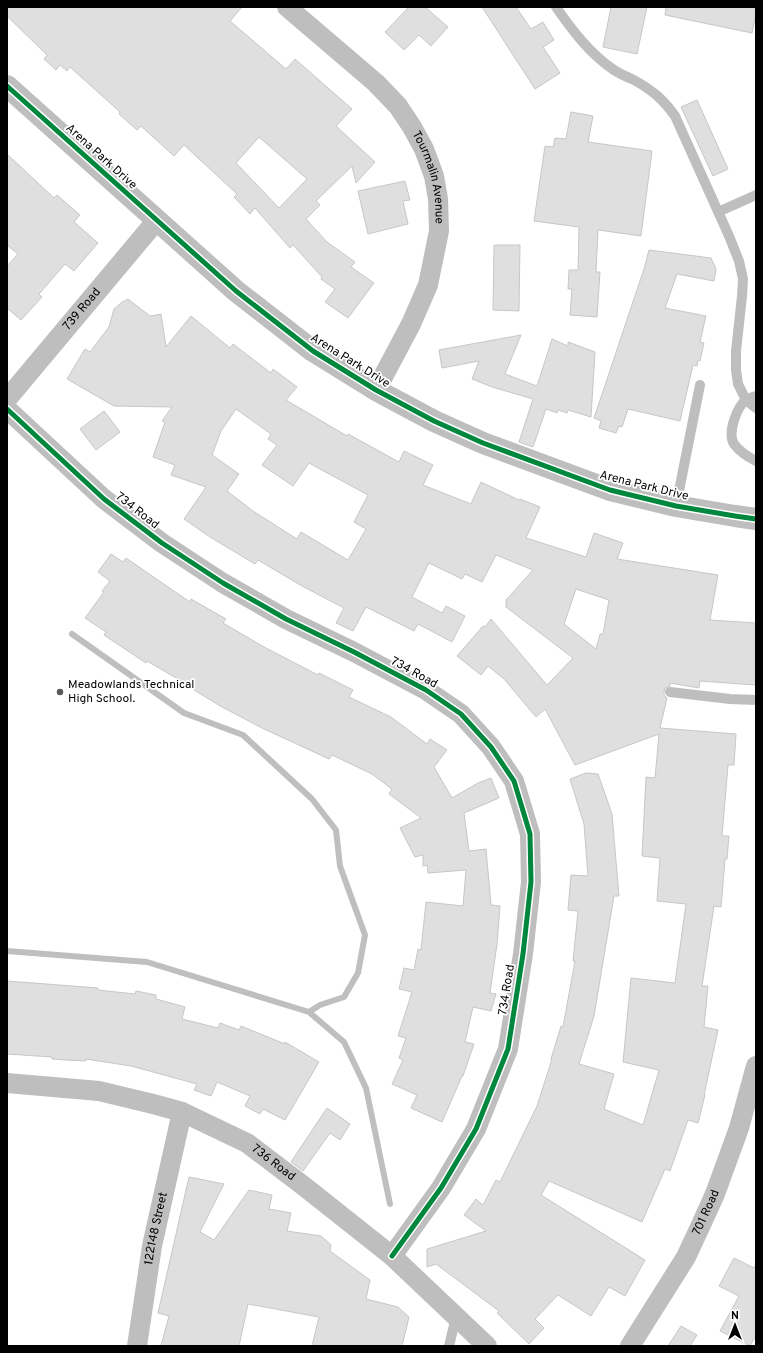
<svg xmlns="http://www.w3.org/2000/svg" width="763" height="1353" font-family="Overpass,sans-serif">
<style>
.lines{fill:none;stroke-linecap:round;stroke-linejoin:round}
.stream{stroke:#bfbfbf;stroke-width:6}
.building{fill:#dfdfdf;stroke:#c7c7c7;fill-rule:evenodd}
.service{stroke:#bebebe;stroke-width:10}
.minor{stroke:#bebebe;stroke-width:20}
.tertiary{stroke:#bebebe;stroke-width:22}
.cycleway-casing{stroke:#fff;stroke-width:8}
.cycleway{stroke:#00873e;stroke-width:5}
.poi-dot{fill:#595959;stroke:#fff;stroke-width:1.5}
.labels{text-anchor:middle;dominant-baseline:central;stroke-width:3.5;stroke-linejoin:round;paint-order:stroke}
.street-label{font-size:12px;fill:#000;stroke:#fff}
.poi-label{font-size:12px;fill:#000;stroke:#fff;text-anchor:start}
</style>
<rect width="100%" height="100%" fill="#fff"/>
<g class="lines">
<path class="stream" d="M72,634l112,79 59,22 69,64 24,31 4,36 25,69 -7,38 -14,24 -24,8 -11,7
M7,951l140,11 162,50 35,30 22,46 24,116"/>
</g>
<path class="building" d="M7,7h235l-12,14 56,48 9,-10 57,50 -16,17 39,36 -19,21 -4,-17 -36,35 4,4 -14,14 21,23 28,20 -4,5 23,16 -26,35 -23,-16 10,-13 -14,-10 1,-2 -29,-32 -3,3 -35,-40 -5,6 -16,-17 3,-3 -53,-49 -10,11 -33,-30 -4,4 -18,-16 1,-2 -50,-45 -3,4 -7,-6 -4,5 -12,-11 3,-4 -40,-39zM259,137l48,42 -28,29 -43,-45z
M409,7h16l23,20 -17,19 -12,-11 -15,15 -19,-18z
M482,7h34l15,22 12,-7 11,18 -11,7 17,26 -25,16z
M611,7h36l-10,47 -34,-7z
M666,7h90v7l-4,19 -87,-18z
M697,100l31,69 -15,7 -32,-69z
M571,112l22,4 -5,26 64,9 -11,85 -43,-6 -2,42h4l-3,45 -27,-2 2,-26h-4l1,-19h9l1,-43 -45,-6 11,-75 8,1 2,-9 11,1z
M7,154l47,44 3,-3 23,20 -6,7 24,21 -24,28 -9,-7 -26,30 3,3 -21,23 -14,-12v-42l11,-12 -11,-9z
M405,181l5,19 -7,1 5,23 -40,10 -10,-43z
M494,245h26l-1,66 -26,-1z
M649,250l62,8 5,11 -2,12 -37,-7 -12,34 41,8 -6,26 4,1 -4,18 -2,-1 -1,6 -4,-1 -13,56 -52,-12 -6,18 -3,-1 -3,7 -17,-5 2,-7 -7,-3 50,-149z
M128,299l22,17 11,-2 5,33 25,-31 39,32 3,-4 38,29 2,-4 24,18 -11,13 61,36 1,-2 51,28 5,-11 29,14 -10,20 48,19 10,-22 38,18 1,-1 20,8 -14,31 60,19 8,-24 29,10 -6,16 101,16 -8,45 46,3v62l-56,-4 -1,7 -29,-5v3l-5,2 -1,4v3l3,3 -7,30 76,6 -2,31h-6l-6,71h7l-2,23h-2l-4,48 -7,-1 -12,80h6l-4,41 14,3 -14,65h1l-7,28 -10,-3 -18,51 -5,-2 -23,53 -93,-41 -8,14 104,65 -20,36 -16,-9 -18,29 -33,-21 -23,24 9,9 -15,16 -32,-31 2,-2 -63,-47 -9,3v-18l59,-18 -22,-16 12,-16 7,6 13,-25 4,2 37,-76 15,-47h-1l10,-33 2,1 12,-66h-2l5,-50 -10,-1 3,-35 17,1 -4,-52 -14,-45 16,-6 12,1 14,40 7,82h-5l-20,120 -15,48 35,10 -10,35 39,16 16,-55 -36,-8 8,-84 44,5 11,-79 -29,-3 3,-43 -18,-2 4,-79 9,1 4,-44 -84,31 -30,-56 -9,8 -32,-38 -16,-13 -7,9 -24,-19 26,-30 2,1 6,-8 56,66 26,-27 -67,-51v-7l27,-30 -37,-15 -14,27 -17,-8 -3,5 -33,-16 -17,34 30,16 4,-7 19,10 -13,26 -34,-18 -4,7 -48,-24 -13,24 -17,-8 8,-15 -42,-22 -44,-26 -3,4 -45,-27 -26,-18 22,-32 -35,-12 4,-10 -22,-8 12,-35 -3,-1 10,-14 -58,-1 -47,-27 18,-30 5,3 19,-25 5,-18 8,-7zM236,409l35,25 -3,5 9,6 -15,20 31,21 16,-23 59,32 -14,27 12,7 -18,31 -47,-28 -4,7 -44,-28 -26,-20 12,-17 -27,-19 9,-24zM576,589l33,11 -6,34h-3l-4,15 -32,-25z
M521,335l-16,39 32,12 15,-47 16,7v-4l27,10 -4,65 -23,-7 -1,3 -9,-3 -1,3 -11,-4 -13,38 -14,-5 14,-43 -41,-12 -20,-8 7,-18 -37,7 -3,-18z
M104,411l16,21 -24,18 -16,-21z
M111,554l12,8 3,-4 64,44 1,-3 35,20 -3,4 41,24 54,28 1,-2 34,17 -4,7 42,20 36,27 3,-5 17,11 -13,17 18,31 26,-15 13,-5 8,20 -35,15 5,38 17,-2 5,56 9,1 -3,38 -7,49 6,1 -5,17 -18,-4 -8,35 9,2 -11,32h-1l-20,46 -31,-14 6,-13 -25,-11 11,-24 -4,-2 7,-20 -8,-2 14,-44 -13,-3 5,-21 10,2 4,-21 3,1 5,-48 37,4 3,-36 -38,3 -1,-8 -4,1v-11l-8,2 -15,-29 21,-10 -32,-24 3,-5 -20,-15 -40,-19 -3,4 -67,-31 -40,-21 -28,-17 1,-1 -48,-28 -1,2 -42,-28 2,-3 -21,-14 19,-26 -2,-1 8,-10 -12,-9z
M7,981l91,7v2l37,4 1,-3 20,4v4l29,8 -3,12 36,9 2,-5 19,7 2,-4 44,18v-2l34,20 -34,58 -22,-11 -3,5 -15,-8 5,-10 -33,-14 -6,14 -17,-6 3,-6 -66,-18 -45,-7v2l-21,-1 -13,-1v-2l-45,-3z
M327,1108l23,16 -10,16 -10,-7 -27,38 -12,-9z
M189,1177l35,7 -24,48 14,8 35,-50 23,5 -3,14 22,4 -4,18 34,5 10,9 -1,6 40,29 -4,19 32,8 11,10 -7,29h-90l7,-29 -71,-13 -9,42h-78l8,-30 -11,-3z
M734,1258l20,10 2,-4v71l-6,11 -30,-15 19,-35 -20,-10z
M681,1326l16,9 -7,11h-22z"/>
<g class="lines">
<path class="service" d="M556,7c16,23 34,47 58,63 6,4 13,7 20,10 18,10 29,19 41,36l54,120 10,25 4,18 -1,17 -6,55v19l2,14 8,16 10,8
M718,212l38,-17
M756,396c-3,1 -6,2 -9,3 -10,7 -20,34 -13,45 6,8 14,13 22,17
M676,506l24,-121
M670,692l60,7 26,1
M449,1346l7,-29"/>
<g class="minor">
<path id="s1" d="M287,7l89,76 22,23 14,21 12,22 10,27 4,23 1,32 -11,54 -17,39 -35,66"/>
<path id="s2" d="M7,399l150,-179"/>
<path d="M7,409l97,90 58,44 61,40 63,36 68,33 72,38 35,24 30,33 23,34 16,53 1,48 -8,72 -15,95 -32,80 -35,59 -49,68"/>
<path id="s3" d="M7,1083l92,8 54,13 29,8 65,31 58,44 87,69 95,90"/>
<path id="s4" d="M137,1346l15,-100 30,-134"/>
<path id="s5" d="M630,1346l56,-89 14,-30 15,-33 24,-66 17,-62"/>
</g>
<path class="tertiary" d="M7,86l229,205 77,60 63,39 58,31 49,22 127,47 66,16 59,10 21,3"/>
<defs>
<path id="cycleway" d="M7,86l229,205 77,60 63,39 58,31 49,22 127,47 66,16 59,10 21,3
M7,409l97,90 58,44 61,40 63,36 68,33 72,38 35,24 30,33 23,34 16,53 1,48 -8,72 -15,95 -32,80 -35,59 -49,68"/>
</defs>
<use href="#cycleway" class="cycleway-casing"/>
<use href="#cycleway" class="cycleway"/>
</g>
<circle class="poi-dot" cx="60" cy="692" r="4"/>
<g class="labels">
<g class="street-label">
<text transform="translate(101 157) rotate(42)">Arena Park Drive</text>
<text stroke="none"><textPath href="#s1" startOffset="228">Tourmalin Avenue</textPath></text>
<text stroke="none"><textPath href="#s2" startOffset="117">739 Road</textPath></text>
<text transform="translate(350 361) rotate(32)">Arena Park Drive</text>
<text transform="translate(644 486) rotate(14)">Arena Park Drive</text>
<text transform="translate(137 511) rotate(38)">734 Road</text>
<text transform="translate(414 673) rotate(29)">734 Road</text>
<text transform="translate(507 990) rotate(-81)">734 Road</text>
<text stroke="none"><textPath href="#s3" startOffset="283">736 Road</textPath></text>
<text stroke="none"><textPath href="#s5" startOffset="154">701 Road</textPath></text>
<text stroke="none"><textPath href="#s4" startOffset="119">122148 Street</textPath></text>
</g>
<g class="poi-label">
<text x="68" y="685">Meadowlands Technical<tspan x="68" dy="14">High School.</tspan></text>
</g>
</g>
<rect width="763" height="1353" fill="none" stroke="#000000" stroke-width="16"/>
<g transform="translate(735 1325)" stroke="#ffffff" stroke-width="3" paint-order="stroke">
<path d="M0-3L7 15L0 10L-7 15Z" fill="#000000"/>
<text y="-6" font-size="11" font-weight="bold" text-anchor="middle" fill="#000000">N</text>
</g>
</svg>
